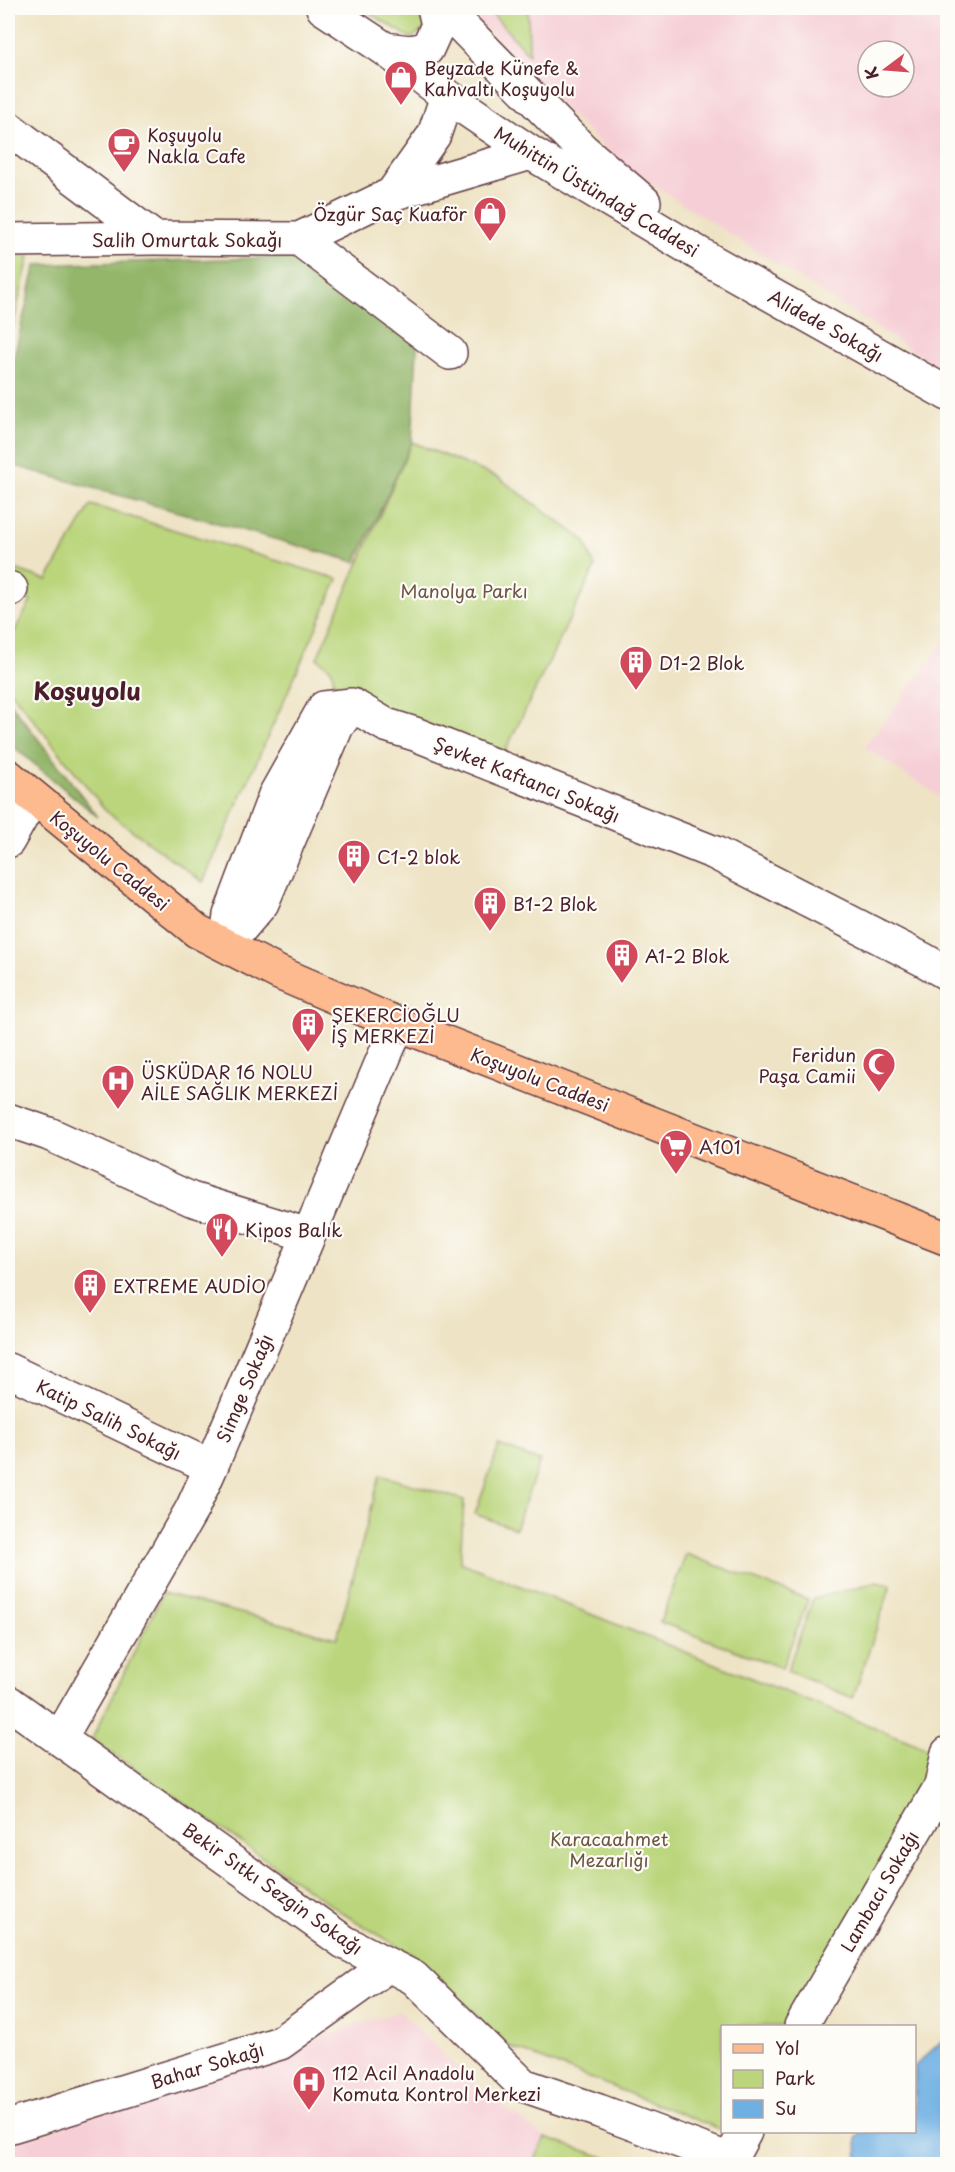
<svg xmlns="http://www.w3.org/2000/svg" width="955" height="2172" font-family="'Playpen Sans',sans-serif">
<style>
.built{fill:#f6cfd6;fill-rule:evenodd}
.green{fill:#bad57b;stroke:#827a53;stroke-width:1.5}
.forest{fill:#93b66b;stroke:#6e6a4b;stroke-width:1.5}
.water{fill:#6fb0e3;stroke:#5c6887;stroke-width:1.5}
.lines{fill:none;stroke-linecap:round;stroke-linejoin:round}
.minor-casing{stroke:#633c42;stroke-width:36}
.major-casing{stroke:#633c42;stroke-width:36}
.minor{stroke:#fff;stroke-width:33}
.major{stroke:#fcba8e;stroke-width:33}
.labels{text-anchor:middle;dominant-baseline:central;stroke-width:4.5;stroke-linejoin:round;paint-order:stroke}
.poi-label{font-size:18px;fill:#4a1f2b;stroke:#fdfcf7;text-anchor:start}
.street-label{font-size:18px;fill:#4a1f2b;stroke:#fdfcf7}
.park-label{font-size:18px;fill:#6c5643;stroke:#fdfcf7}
.district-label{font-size:24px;font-weight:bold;fill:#4a1f2b;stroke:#fdfcf7}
</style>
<rect width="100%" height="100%" fill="#fdfcf7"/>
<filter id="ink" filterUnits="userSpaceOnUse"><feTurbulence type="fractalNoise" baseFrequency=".0167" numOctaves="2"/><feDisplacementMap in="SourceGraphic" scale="12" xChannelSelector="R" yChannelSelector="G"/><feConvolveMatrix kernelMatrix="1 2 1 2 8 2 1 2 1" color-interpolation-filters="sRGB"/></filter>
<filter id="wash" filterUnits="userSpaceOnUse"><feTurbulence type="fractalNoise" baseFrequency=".008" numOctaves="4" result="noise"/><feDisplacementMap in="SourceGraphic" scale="24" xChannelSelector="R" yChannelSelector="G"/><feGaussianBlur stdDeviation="1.35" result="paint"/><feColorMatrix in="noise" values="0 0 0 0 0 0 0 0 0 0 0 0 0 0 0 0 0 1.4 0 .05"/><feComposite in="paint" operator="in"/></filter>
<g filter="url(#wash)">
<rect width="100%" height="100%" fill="#eee3c4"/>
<path class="built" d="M465,8h482v363l-17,-9 -311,-199zM868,51h36v36h-36z
M947,639v163l-83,-55z
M399,2011l75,73 71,54 -12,26h-525v-19z"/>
<path class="green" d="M361,8h62l3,20 -15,10z
M487,8h41l1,47z
M8,257h21l-21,89z
M412,442l87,36 85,62 11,27 -96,197 -113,-53 -51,-21 -3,-20 -15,-12z
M91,505l247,74 -135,303 -96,-70 -99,-124v-45l23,-42 -23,-15 1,-19 38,13z
M499,1446l41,15 -25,68 -40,-15z
M380,1475l84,25 -4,62 471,188 -14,46 -125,230h-70v104l-214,-84 -87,-86 -77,-46 -252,-175 71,-146 174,45z
M686,1554l122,46 -26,68 -122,-46z
M876,1582l15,3 -38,113 -66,-27 26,-72z
M545,2138l81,26h-93z"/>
<path class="forest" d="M323,256l96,55 -7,131 -56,120 -348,-98v-83l28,-116z
M8,700l90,117 -90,-75z"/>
<path class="water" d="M947,2036v128h-89l-1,-26 5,-6h52l1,-66z"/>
</g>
<g filter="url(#ink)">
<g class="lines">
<defs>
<path id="minor" d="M323,8l62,41 62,47 84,57 182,109 235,132
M444,8l139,142 61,52
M385,49l25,3 17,-3 11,-24 -4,-17
M8,128l146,110
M392,194l42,-59 13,-39
M299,239l151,114
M8,240l146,-2 145,1 93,-45 139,-41
M8,588l3,1
M352,705l34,20 29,9 300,119 209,107 24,14
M8,841l24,-43
M228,943l34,-40 75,-177 9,-12
M226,945l4,-30 45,-120 49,-87 28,-3
M8,1120l41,14 142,65 117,36
M8,1370l203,97
M8,1702l336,240 70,36 109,107 76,26 131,49 15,-28
M60,1738l132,-229 19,-42 187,-443
M801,2026l140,-240 7,-33
M8,2127l272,-84 99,-71 7,-8"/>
<path id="major" d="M8,776l189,155 82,42 119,51 550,215"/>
</defs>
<use href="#minor" class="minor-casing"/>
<use href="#major" class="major-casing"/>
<use href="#minor" class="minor"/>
<use href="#major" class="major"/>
</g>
</g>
<defs>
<symbol id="shop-pin" viewBox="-11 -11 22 30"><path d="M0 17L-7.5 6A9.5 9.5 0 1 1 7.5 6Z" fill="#d1495b" stroke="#fdfcf7"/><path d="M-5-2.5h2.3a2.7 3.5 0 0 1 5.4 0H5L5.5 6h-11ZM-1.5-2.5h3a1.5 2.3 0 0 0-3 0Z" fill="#fff"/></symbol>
<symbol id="cafe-pin" viewBox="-11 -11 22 30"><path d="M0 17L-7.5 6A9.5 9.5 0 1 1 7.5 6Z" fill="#d1495b" stroke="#fdfcf7"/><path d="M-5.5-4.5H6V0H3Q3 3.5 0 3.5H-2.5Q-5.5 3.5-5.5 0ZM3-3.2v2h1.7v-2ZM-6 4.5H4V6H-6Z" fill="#fff"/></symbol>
<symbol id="building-pin" viewBox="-11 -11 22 30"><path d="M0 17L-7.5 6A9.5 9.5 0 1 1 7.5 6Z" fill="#d1495b" stroke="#fdfcf7"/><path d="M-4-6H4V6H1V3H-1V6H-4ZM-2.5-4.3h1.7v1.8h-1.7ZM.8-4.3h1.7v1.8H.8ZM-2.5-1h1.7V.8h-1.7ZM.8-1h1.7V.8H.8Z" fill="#fff"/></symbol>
<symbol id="mosque-pin" viewBox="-11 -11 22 30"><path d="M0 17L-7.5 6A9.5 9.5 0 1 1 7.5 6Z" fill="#d1495b" stroke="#fdfcf7"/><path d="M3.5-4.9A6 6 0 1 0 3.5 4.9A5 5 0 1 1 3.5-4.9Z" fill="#fff"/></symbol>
<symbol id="hospital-pin" viewBox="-11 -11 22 30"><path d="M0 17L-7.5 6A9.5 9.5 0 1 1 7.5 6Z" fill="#d1495b" stroke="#fdfcf7"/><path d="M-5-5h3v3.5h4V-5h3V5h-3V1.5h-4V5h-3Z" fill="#fff"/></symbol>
<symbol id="supermarket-pin" viewBox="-11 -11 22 30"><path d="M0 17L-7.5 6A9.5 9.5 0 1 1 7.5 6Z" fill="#d1495b" stroke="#fdfcf7"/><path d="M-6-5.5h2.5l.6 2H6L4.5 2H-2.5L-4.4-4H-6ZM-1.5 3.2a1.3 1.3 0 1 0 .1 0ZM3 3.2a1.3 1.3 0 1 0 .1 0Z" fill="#fff"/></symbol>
<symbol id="restaurant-pin" viewBox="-11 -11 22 30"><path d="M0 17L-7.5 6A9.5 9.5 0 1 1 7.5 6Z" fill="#d1495b" stroke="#fdfcf7"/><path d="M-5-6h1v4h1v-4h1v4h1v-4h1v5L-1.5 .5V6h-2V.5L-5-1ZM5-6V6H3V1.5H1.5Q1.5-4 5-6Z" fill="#fff"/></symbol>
</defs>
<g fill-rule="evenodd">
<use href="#shop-pin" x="382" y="58" width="38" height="52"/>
<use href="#cafe-pin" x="105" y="125" width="38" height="52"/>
<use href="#shop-pin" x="471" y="194" width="38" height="52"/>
<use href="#building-pin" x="617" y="643" width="38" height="52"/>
<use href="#building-pin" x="335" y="837" width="38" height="52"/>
<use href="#building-pin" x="471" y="884" width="38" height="52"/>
<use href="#building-pin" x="603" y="936" width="38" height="52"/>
<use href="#building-pin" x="289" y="1005" width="38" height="52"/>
<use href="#mosque-pin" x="860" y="1045" width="38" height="52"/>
<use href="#hospital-pin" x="99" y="1062" width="38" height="52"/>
<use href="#supermarket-pin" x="657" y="1127" width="38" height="52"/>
<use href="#restaurant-pin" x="203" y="1210" width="38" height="52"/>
<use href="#building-pin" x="71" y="1266" width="38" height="52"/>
<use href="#hospital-pin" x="290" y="2063" width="38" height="52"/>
</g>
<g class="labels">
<g class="poi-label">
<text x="424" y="67">Beyzade Künefe &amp;<tspan x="424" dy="21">Kahvaltı Koşuyolu</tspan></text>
<text x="147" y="134">Koşuyolu<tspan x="147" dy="21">Nakla Cafe</tspan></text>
<text x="467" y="213" text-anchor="end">Özgür Saç Kuaför</text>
<text x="659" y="662">D1-2 Blok</text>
<text x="377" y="856">C1-2 blok</text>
<text x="513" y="903">B1-2 Blok</text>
<text x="645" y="955">A1-2 Blok</text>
<text x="331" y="1014">ŞEKERCİOĞLU<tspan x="331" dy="21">İŞ MERKEZİ</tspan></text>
<text x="856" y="1054" text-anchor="end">Feridun<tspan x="856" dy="21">Paşa Camii</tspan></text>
<text x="141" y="1071">ÜSKÜDAR 16 NOLU<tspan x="141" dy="21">AİLE SAĞLIK MERKEZİ</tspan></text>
<text x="699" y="1146">A101</text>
<text x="245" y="1229">Kipos Balık</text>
<text x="113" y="1285">EXTREME AUDİO</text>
<text x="332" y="2072">112 Acil Anadolu<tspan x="332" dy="21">Komuta Kontrol Merkezi</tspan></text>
</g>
<g class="street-label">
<text transform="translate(597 191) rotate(31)">Muhittin Üstündağ Caddesi</text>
<text x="187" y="239">Salih Omurtak Sokağı</text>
<text transform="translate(826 325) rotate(29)">Alidede Sokağı</text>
<text transform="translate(527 779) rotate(22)">Şevket Kaftancı Sokağı</text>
<text transform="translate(110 860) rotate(39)">Koşuyolu Caddesi</text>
<text transform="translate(540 1079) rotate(21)">Koşuyolu Caddesi</text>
<text transform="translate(244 1388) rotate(-67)">Simge Sokağı</text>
<text transform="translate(109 1419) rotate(26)">Katip Salih Sokağı</text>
<text transform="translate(273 1888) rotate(35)">Bekir Sıtkı Sezgin Sokağı</text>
<text transform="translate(879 1891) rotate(-60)">Lambacı Sokağı</text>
<text transform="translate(207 2065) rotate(-17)">Bahar Sokağı</text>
</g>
<g class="park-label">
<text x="464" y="590">Manolya Parkı</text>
<text x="609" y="1838">Karacaahmet<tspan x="609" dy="21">Mezarlığı</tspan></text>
</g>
<g class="district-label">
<text x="87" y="690">Koşuyolu</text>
</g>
</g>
<rect width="955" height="2172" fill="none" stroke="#fdfcf7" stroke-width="30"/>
<rect x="721" y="2025" width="195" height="108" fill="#fdfcf7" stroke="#b5a4a5" stroke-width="1.5"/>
<rect x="733" y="2044" width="30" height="9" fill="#fcba8e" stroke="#b5a4a5" stroke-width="1.5"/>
<text x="775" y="2055" font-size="18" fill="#4a1f2b">Yol</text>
<rect x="733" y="2070" width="30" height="18" fill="#bad57b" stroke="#b5a4a5" stroke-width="1.5"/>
<text x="775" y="2085" font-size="18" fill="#4a1f2b">Park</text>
<rect x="733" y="2100" width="30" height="18" fill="#6fb0e3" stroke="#b5a4a5" stroke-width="1.5"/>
<text x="775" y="2115" font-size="18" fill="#4a1f2b">Su</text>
<g transform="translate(886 69) rotate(254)"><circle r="28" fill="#fdfcf7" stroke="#b5a4a5" stroke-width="1.5"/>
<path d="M0-4.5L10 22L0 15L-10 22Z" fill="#d1495b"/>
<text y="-9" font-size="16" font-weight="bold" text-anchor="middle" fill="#4a1f2b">K</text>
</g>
</svg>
